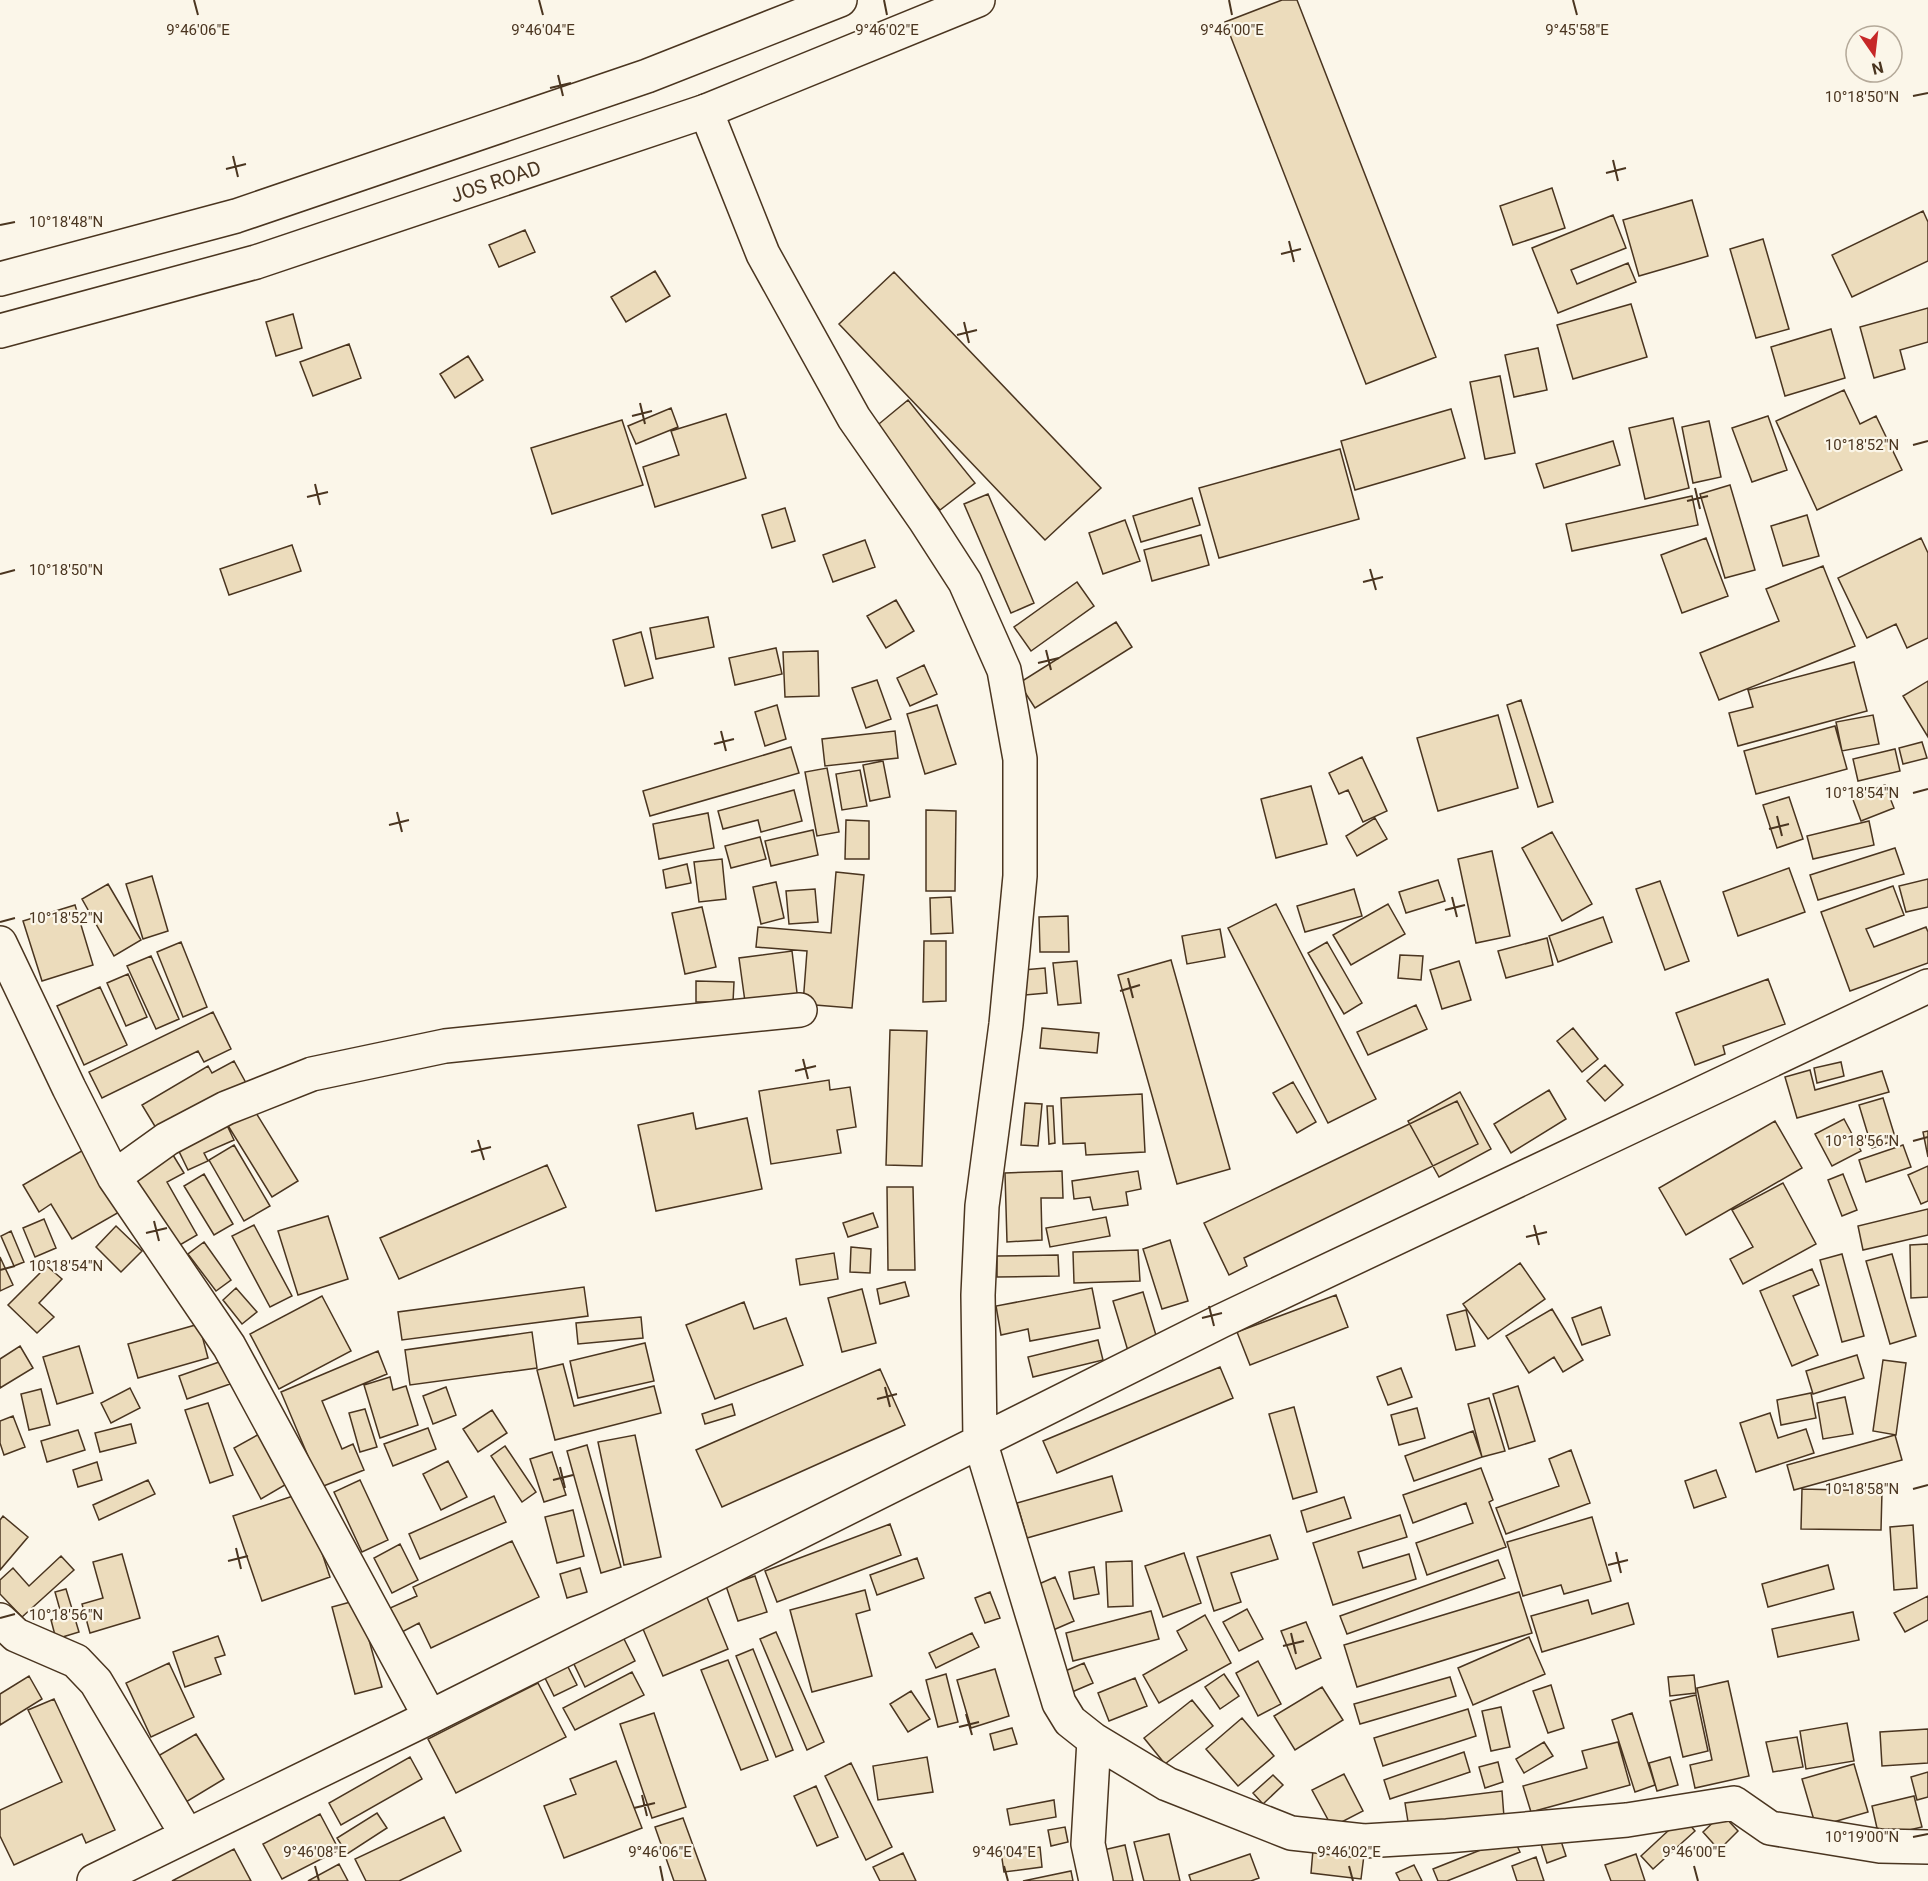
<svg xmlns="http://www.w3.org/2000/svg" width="1928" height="1881" font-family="Roboto,sans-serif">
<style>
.building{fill:#ecdcbc;stroke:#4a3520;stroke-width:1.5}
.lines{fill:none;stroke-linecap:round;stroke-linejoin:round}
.minor-casing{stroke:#4a3520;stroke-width:36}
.highway-casing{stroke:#4a3520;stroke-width:36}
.minor{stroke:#fbf6e9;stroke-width:33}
.highway{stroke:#fbf6e9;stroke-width:33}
.ticks{fill:none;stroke:#4a3520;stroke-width:2}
.labels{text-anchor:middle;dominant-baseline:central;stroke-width:4.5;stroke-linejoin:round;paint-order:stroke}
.street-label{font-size:20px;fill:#4a3520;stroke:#fbf6e9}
.ticks-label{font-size:15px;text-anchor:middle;fill:#4a3520;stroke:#fbf6e9;stroke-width:4.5;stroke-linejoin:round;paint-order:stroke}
</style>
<rect width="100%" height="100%" fill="#fbf6e9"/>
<path class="building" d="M1282,0h15l139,357 -70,27 -141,-362z
M1552,188l13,40 -52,17 -13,-39z
M1692,200l16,56 -69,20 -16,-56z
M1923,211l5,11v39l-76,36 -20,-42z
M1613,215l13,33 -55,22 6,14 51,-21 8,19 -78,31 -26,-65z
M525,230l10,22 -36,15 -10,-22z
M1763,239l26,90 -33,9 -26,-89z
M655,271l15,25 -44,26 -15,-25z
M894,272l207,216 -56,52 -206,-216z
M1631,304l16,53 -74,22 -16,-54z
M1928,308v34l-28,8 5,19 -31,9 -14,-51z
M293,314l9,34 -26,8 -10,-34z
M1831,329l14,49 -60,18 -14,-49z
M349,344l12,34 -48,18 -13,-34z
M1538,348l9,42 -33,7 -9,-42z
M468,356l15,24 -28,18 -15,-24z
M1500,376l15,77 -30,6 -15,-77z
M1844,390l16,34 16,-8 26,54 -85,40 -41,-89z
M908,400l67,83 -35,27 -66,-82z
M671,408l7,19 -42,17 -8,-18z
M1451,409l14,49 -110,32 -14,-49z
M726,414l20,64 -91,29 -12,-40 36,-12 -8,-24z
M1768,416l19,54 -35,12 -20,-54z
M1673,418l16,70 -44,11 -16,-71z
M622,420l21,65 -91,29 -21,-66z
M1709,421l12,56 -28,6 -11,-56z
M1613,441l7,24 -76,23 -8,-24z
M1340,449l19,70 -140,39 -20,-70z
M1730,485l25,85 -30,8 -25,-84z
M988,494l46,109 -23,10 -47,-109z
M1692,496l6,29 -126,26 -6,-27z
M1192,498l8,27 -59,17 -8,-26z
M785,508l10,33 -23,7 -10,-33z
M1807,515l12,41 -36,10 -12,-40z
M1125,520l15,41 -37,13 -14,-41z
M1201,535l8,30 -57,16 -8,-31z
M1706,538l22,58 -46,17 -21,-58z
M1921,538l7,15v85l-21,10 -11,-24 -29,14 -29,-60z
M865,540l10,27 -42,15 -10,-27z
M292,545l9,26 -72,24 -9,-26z
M1823,566l32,80 -136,54 -19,-47 79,-32 -13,-32z
M1077,582l17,24 -63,45 -17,-24z
M896,600l18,31 -28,17 -19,-32z
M708,617l6,30 -58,12 -6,-31z
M1116,622l16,25 -97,61 -16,-25z
M641,632l12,46 -28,8 -12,-46z
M776,648l6,26 -47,11 -6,-27z
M818,651l1,45 -34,1 -2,-45z
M1854,662l13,49 -129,35 -9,-33 24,-6 -5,-17z
M924,665l13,29 -27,12 -13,-28z
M877,680l14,39 -25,9 -14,-40z
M1928,681v56l-25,-41z
M1521,700l32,102 -15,5 -31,-102z
M777,705l9,34 -21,7 -10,-34z
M937,705l19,59 -31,10 -18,-60z
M1498,715l20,73 -80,23 -21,-73z
M1873,715l6,29 -37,7 -6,-29z
M1835,726l12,43 -91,25 -12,-43z
M895,731l3,27 -73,8 -3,-27z
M1922,742l5,16 -24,6 -4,-16z
M791,747l8,26 -149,43 -7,-25z
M1895,749l5,22 -42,10 -5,-22z
M1362,757l25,54 -24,11 -15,-32 -9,4 -10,-21z
M883,761l7,36 -20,4 -7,-36z
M827,768l12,64 -22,4 -12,-64z
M860,770l7,36 -25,4 -6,-36z
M1885,785l9,23 -33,13 -9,-24z
M1311,786l16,58 -51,14 -15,-59z
M794,790l8,31 -41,11 -3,-12 -35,9 -5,-18z
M1789,797l14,42 -26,9 -14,-43z
M926,810l30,1 -1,80h-29z
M708,813l6,35 -55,11 -6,-35z
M1375,818l12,21 -30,17 -11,-20z
M846,820l23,1v38h-24z
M1869,821l5,24 -61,14 -6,-23z
M813,830l5,25 -47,11 -6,-25z
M1552,832l40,72 -30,17 -40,-73z
M760,837l6,22 -35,9 -6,-22z
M1895,848l9,26 -86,26 -8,-25z
M1492,851l18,85 -34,7 -18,-84z
M722,859l4,40 -27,3 -5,-40z
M687,864l4,19 -25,5 -3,-18z
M1789,868l16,44 -67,24 -15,-44z
M836,872l28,3 -12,133 -49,-4 4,-53 -51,-4 2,-20 73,6z
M152,876l16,55 -25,8 -17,-55z
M1928,879v28l-22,5 -7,-26z
M1438,880l7,21 -39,12 -7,-21z
M1660,881l29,80 -24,9 -29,-81z
M776,882l8,36 -23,6 -8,-37z
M108,884l33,56 -27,16 -32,-57z
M1893,886l11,29 -38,14 8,18 52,-20 2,5v31l-78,28 -29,-79z
M815,889l3,33 -29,2 -3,-33z
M1354,889l8,27 -57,16 -8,-26z
M951,897l2,36 -22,1 -1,-36z
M1276,904l100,195 -48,24 -100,-195z
M1388,904l17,30 -54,31 -18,-30z
M75,905l18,60 -51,16 -19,-60z
M702,907l14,60 -31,7 -13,-61z
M1068,916l1,36h-29l-1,-35z
M1603,917l9,25 -54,20 -9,-26z
M1220,929l5,28 -38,7 -5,-28z
M1547,938l6,27 -47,13 -8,-27z
M924,941h22v60l-23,1z
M181,942l26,65 -24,10 -26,-65z
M1327,942l35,61 -18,11 -36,-61z
M792,951l6,50 -52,8 -7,-51z
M1400,955l23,1 -2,24 -23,-2z
M151,956l28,63 -23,10 -29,-63z
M1171,960l59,209 -53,15 -59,-209z
M1077,961l4,42 -23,2 -5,-42z
M1459,961l12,39 -29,9 -12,-39z
M1045,968l2,25 -22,2 -2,-25z
M128,974l19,43 -21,9 -19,-43z
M1768,979l17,45 -62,22 2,8 -30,11 -19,-52z
M696,981l38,1 -1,20h-37z
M100,987l27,58 -43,20 -27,-59z
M1416,1005l11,24 -59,26 -11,-23z
M213,1012l18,37 -27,13 -6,-11 -96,47 -13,-26z
M1042,1028l57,5 -2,20 -57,-5z
M1573,1028l25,31 -16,13 -25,-31z
M890,1030l37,1 -5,135 -36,-1z
M234,1061l12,22 -87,50 -17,-28 66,-39 4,7z
M1841,1062l3,14 -27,7 -3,-15z
M1605,1065l18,20 -18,16 -18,-20z
M1810,1070l5,20 67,-19 7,21 -92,26 -12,-41z
M829,1080l1,10 20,-3 6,40 -19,3 4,23 -70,11 -12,-73z
M1293,1082l23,40 -19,11 -24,-40z
M1549,1090l17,29 -55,34 -17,-29z
M1460,1092l31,57 -52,28 -31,-56z
M1142,1094l3,58 -59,3 -1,-12 -22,1 -2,-46z
M1883,1098l13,42 -24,8 -13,-43z
M1457,1101l21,43 -234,114 3,8 -18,9 -25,-52z
M1025,1103l17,1 -4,42 -17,-1z
M1047,1106h6l2,37 -6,1z
M253,1108l45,73 -26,16 -45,-73z
M693,1113l3,16 51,-11 15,71 -106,22 -18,-86z
M224,1119l10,21 -30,13 4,8 -20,9 -14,-29z
M1844,1119l17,32 -29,15 -17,-32z
M1775,1121l27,47 -116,67 -27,-47z
M1928,1131v26l-5,-25z
M234,1145l36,61 -26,15 -35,-61z
M1903,1145l8,22 -45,15 -7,-22z
M85,1149l36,62 -49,28 -21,-35 -12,8 -16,-27z
M173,1155l11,18 -17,9 30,53 -24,14 -41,-72z
M547,1165l19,42 -167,72 -19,-41z
M1928,1166v35l-7,3 -13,-29z
M1062,1171l1,27h-22l1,42 -35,2 -2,-69z
M1138,1171l3,18 -15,3 2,13 -35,5 -3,-13 -16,2 -2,-18z
M204,1174l29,50 -19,11 -30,-49z
M1843,1174l14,36 -15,6 -14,-36z
M1783,1183l33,61 -73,40 -13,-25 23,-12 -21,-37z
M887,1187h26l2,83h-27z
M1928,1209v26l-65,15 -5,-24z
M873,1213l5,14 -30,10 -5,-14z
M328,1216l20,63 -50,16 -20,-64z
M1106,1217l4,19 -60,11 -4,-19z
M44,1219l12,29 -21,9 -12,-29z
M254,1225l38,71 -22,11 -38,-71z
M116,1226l26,25 -21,21 -25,-25z
M11,1231l13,31 -10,4 -13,-30z
M1170,1240l18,61 -26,8 -19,-60z
M204,1242l27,38 -15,11 -28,-37z
M1928,1244v53l-17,1 -1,-53z
M851,1247l20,2 -1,24 -20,-1z
M1138,1250l2,31 -66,2 -1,-31z
M834,1253l4,26 -38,6 -4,-26z
M1842,1254l22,82 -22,6 -22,-82z
M1892,1254l24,82 -26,8 -24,-83z
M1058,1255l1,21 -62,1v-21z
M0,1257l13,28 -13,6z
M1520,1263l25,36 -57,40 -25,-35z
M47,1266l15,13 -23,24 15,14 -17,16 -29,-28z
M1812,1269l7,16 -26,11 25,59 -26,11 -32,-75z
M905,1282l4,14 -29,8 -3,-15z
M584,1287l4,29 -186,24 -4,-28z
M236,1288l21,24 -15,12 -19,-24z
M1092,1288l8,40 -70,13 -2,-12 -27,6 -5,-29z
M862,1289l14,54 -34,9 -14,-54z
M1143,1292l15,50 -30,9 -15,-50z
M1336,1295l12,32 -98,38 -13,-33z
M322,1296l29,55 -72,38 -29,-55z
M744,1302l10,27 32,-11 17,47 -88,34 -29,-74z
M1601,1307l9,28 -28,10 -10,-27z
M1552,1309l31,51 -20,12 -9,-15 -25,16 -23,-37z
M1466,1310l9,36 -19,4 -9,-35z
M641,1317l2,21 -65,6 -2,-21z
M199,1324l9,34 -70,20 -10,-34z
M532,1332l5,36 -127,17 -5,-35z
M1098,1340l5,20 -70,17 -5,-20z
M645,1343l9,38 -76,17 -8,-37z
M20,1346l13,22 -33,20v-29z
M79,1346l14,47 -36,11 -14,-47z
M378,1351l9,23 -65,27 20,48 11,-5 11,26 -43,17 -40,-95z
M1857,1355l7,23 -51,16 -7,-23z
M1883,1360l23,3 -10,72 -23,-4z
M222,1361l8,23 -43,15 -8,-23z
M563,1364l11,42 80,-20 7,27 -106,27 -18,-70z
M1220,1367l13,31 -176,75 -14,-32z
M1401,1368l11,29 -24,8 -11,-28z
M880,1369l25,56 -183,82 -26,-57z
M390,1377l3,13 13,-4 12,39 -38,13 -16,-53z
M1518,1386l17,55 -26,8 -16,-55z
M446,1387l10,28 -23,9 -10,-28z
M130,1388l10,20 -29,15 -10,-20z
M41,1389l9,36 -21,5 -8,-36z
M1811,1393l5,25 -35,7 -4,-25z
M1845,1397l8,37 -30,5 -6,-36z
M1489,1398l16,53 -23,6 -14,-53z
M208,1403l25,72 -23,8 -25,-73z
M732,1404l3,11 -30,9 -3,-10z
M1294,1407l23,85 -24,7 -24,-85z
M1417,1408l8,30 -26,7 -8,-30z
M365,1409l12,38 -17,5 -11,-39z
M492,1410l15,23 -29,19 -15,-23z
M1770,1413l8,25 28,-9 8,24 -58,19 -16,-49z
M13,1416l12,31 -21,8 -4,-12v-22z
M131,1424l5,19 -36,9 -5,-19z
M428,1428l8,21 -43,17 -9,-22z
M78,1430l7,20 -38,12 -6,-21z
M1473,1431l9,26 -68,24 -9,-25z
M263,1432l27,50 -29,17 -27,-51z
M635,1435l26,122 -37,8 -26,-123z
M1895,1435l7,25 -108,30 -7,-25z
M587,1445l34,122 -20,6 -34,-122z
M505,1446l31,46 -14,10 -31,-46z
M1571,1450l19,53 -84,31 -10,-26 63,-22 -10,-27z
M552,1452l14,43 -22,7 -14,-43z
M448,1461l19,36 -26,13 -18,-36z
M97,1462l5,18 -24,7 -5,-17z
M1481,1468l12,32 -4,2 17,45 -79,28 -11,-32 57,-20 -7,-20 -53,20 -10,-28z
M1716,1470l10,27 -32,11 -9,-27z
M1112,1476l10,35 -95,27 -10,-35z
M148,1480l7,14 -56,26 -6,-15z
M360,1480l28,60 -26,12 -28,-60z
M1802,1489l80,2 -1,39 -80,-1z
M302,1493l28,84 -68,24 -29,-85z
M494,1496l12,26 -86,37 -11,-25z
M1344,1497l7,21 -44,14 -6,-21z
M573,1510l11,46 -27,7 -12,-46z
M1400,1515l7,22 -49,15 5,16 46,-14 7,25 -83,26 -20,-62z
M3,1516l25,21 -28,33v-50z
M1592,1517l19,64 -47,13 -3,-9 -38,11 -16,-54z
M890,1524l11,31 -124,47 -12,-31z
M1913,1525l4,63 -23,2 -4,-63z
M1270,1535l8,24 -47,14 10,29 -27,9 -17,-54z
M512,1541l27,56 -108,51 -12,-25 -17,9 -12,-24 27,-12 -4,-9z
M400,1544l18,36 -26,13 -18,-35z
M1184,1553l17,50 -38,14 -18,-51z
M122,1554l18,64 -50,15 -8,-29 21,-6 -10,-36z
M61,1556l13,14 -52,47 -22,-23v-14l13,-12 16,18z
M917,1558l7,20 -47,17 -7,-20z
M1498,1560l7,18 -158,56 -7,-18z
M1132,1561l1,45 -25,1 -2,-45z
M1828,1565l6,24 -66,18 -6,-23z
M1094,1567l5,27 -25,5 -5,-27z
M580,1568l7,24 -20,6 -7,-24z
M755,1576l12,36 -29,9 -12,-35z
M1055,1577l19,44 -30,13 -19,-44z
M66,1589l13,43 -23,7 -5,-19 11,-3 -7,-25z
M865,1590l5,20 -14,4 16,62 -60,16 -22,-82z
M990,1592l10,26 -15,5 -10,-25z
M1519,1592l13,41 -175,54 -13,-42z
M706,1595l22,54 -65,27 -23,-54z
M1928,1596v24l-23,12 -11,-19z
M358,1600l24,87 -27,7 -23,-87z
M1588,1600l4,14 36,-11 6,21 -92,28 -11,-36z
M1247,1609l16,30 -24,12 -16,-29z
M1151,1611l8,28 -86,22 -7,-28z
M1853,1612l6,28 -81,17 -6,-28z
M1205,1615l26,48 -72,40 -16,-28 44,-25 -10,-19z
M1306,1622l15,36 -25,11 -15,-38z
M776,1632l48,110 -17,8 -47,-111z
M972,1633l7,14 -43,21 -7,-15z
M622,1635l13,26 -50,26 -13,-27z
M218,1636l7,19 -10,3 6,16 -36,13 -12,-35z
M1529,1637l16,37 -72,31 -15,-37z
M753,1649l40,101 -17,7 -40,-101z
M728,1660l40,100 -27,10 -40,-100z
M565,1661l12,24 -23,11 -12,-24z
M1258,1661l23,43 -23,12 -22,-43z
M169,1663l25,54 -43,20 -25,-54z
M1084,1663l9,20 -21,9 -9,-20z
M995,1669l14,47 -38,12 -14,-48z
M632,1672l12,23 -69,35 -12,-22z
M946,1674l12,48 -20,5 -12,-47z
M1224,1674l15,22 -19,13 -15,-22z
M1694,1675l2,18 -26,3 -2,-19z
M29,1676l13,23 -42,26v-31z
M1450,1677l6,19 -96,28 -6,-20z
M1135,1678l12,28 -38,15 -11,-28z
M1728,1681l21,95 -54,12 -5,-23 22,-5 -15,-72z
M538,1683l28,54 -110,56 -28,-54z
M1551,1685l13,43 -16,5 -15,-42z
M1322,1687l21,33 -48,30 -21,-34z
M911,1691l19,28 -22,13 -18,-28z
M1696,1695l12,56 -25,6 -13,-56z
M54,1699l61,131 -29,13 -4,-9 -68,31 -14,-29v-26l62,-28 -34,-72z
M1192,1700l21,26 -48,38 -21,-26z
M1501,1707l9,40 -19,4 -9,-40z
M1468,1709l8,27 -93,30 -9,-28z
M654,1713l32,94 -34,11 -32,-94z
M1632,1713l23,72 -20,7 -23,-72z
M1242,1718l32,38 -36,30 -32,-37z
M1847,1723l7,38 -48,8 -6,-38z
M1012,1728l5,16 -23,6 -4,-16z
M1928,1729v34l-46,3 -2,-34z
M196,1734l28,45 -38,23 -28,-46z
M1797,1737l6,30 -30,5 -7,-30z
M1544,1742l9,14 -29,17 -8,-14z
M1618,1742l12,43 -99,27 -8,-26 64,-18 -5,-17z
M1464,1752l6,20 -80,27 -6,-19z
M410,1757l12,22 -81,46 -12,-22z
M927,1757l6,35 -55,8 -5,-34z
M1670,1757l8,28 -21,6 -8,-28z
M616,1761l26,67 -78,30 -20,-52 32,-12 -6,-15z
M1498,1762l5,20 -18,6 -6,-21z
M851,1763l41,84 -26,13 -41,-84z
M1854,1764l14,48 -52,15 -14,-48z
M1928,1772v25l-11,3 -6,-23z
M1344,1774l19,37 -31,16 -20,-37z
M1273,1775l10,10 -20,19 -10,-11z
M816,1786l22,51 -21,9 -23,-50z
M1502,1791l2,26 -95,11 -4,-25z
M1914,1796l8,31 -43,10 -7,-31z
M1054,1800l2,17 -46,8 -3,-16z
M377,1813l10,15 -40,26 -10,-16z
M320,1814l19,36 -57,29 -19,-35z
M1722,1814l16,17 -19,19 -16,-18z
M444,1817l17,34 -62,30h-33l-11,-22z
M1683,1817l12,14 -42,38 -12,-13z
M683,1818l23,63h-32l-19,-54z
M1065,1827l3,15 -17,4 -3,-16z
M1169,1834l11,47h-36l-10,-39z
M1513,1837l7,15 -73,29h-9l-5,-12z
M1560,1838l6,18 -19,7 -6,-19z
M1125,1845l8,36h-27l-7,-30z
M1040,1847l2,20 -38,5 -3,-20z
M234,1849l17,32h-79z
M1313,1850l51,5 -3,24 -50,-6z
M903,1853l13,28h-36l-7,-14z
M1250,1854l9,24 -8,3h-60l-2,-6z
M1636,1854l9,27h-34l-6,-16z
M1536,1857l8,24h-27l-5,-15z
M339,1864l9,17h-40z
M1414,1865l8,16h-22l-4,-8z
M1071,1871l2,10h-50z"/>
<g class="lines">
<defs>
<path id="minor" d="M706,111l57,143 91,164 71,102 40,62 39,88 16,89v117l-14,148 -24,182 -4,89 2,146 79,262 11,18 24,19 73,44 124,49 73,8 83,-5 180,-16 107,-17 36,25 110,18 48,1
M0,943l69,145 45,89 115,169 201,371
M114,1177l53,-38 59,-31 86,-34 133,-28 355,-36
M0,1620l16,15 60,26 20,21 91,153
M1094,1740l-6,104 8,37
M94,1881l336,-164 791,-396 707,-335"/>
<g id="highway">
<path d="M0,279l236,-63 411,-140 193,-76"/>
<path id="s1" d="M0,331l256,-69 450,-151 272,-111"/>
</g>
</defs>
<use href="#minor" class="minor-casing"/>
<use href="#highway" class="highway-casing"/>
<use href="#minor" class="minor"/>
<use href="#highway" class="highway"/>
</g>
<path class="ticks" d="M194,0l4,15M539,0l4,15M884,0l3,15M1229,0l3,15M1573,0l4,15M558,75l5,21M550,88l21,-5M1913,96l15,-3M233,156l5,21M1613,160l5,21M226,169l20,-5M1606,173l20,-5M0,225l15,-3M1289,241l5,21M1281,254l20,-5M964,322l5,21M957,335l20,-5M640,403l5,21M632,416l20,-5M1913,445l15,-4M315,484l5,21M1695,488l5,21M307,497l21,-5M1687,501l21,-5M1370,569l6,21M0,574l15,-4M1363,582l20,-5M1046,650l5,20M1038,663l21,-5M721,731l5,20M714,744l20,-5M1913,793l15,-4M397,812l5,20M1777,816l5,20M389,825l20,-5M1769,829l20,-5M1452,897l5,20M1445,910l20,-5M0,922l15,-4M1128,978l5,20M1120,991l20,-6M803,1059l5,20M795,1071l21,-5M478,1140l6,20M1913,1141l15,-4M471,1152l20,-5M154,1221l5,20M1534,1225l5,20M146,1233l21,-5M1526,1237l21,-5M0,1270l15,-4M1209,1306l5,20M1202,1318l20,-5M885,1387l5,20M877,1399l20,-5M560,1467l5,21M553,1480l20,-5M1913,1489l15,-4M236,1548l5,21M1616,1552l5,21M228,1561l20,-5M1608,1565l20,-5M0,1618l15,-4M1291,1633l5,21M1283,1646l21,-5M966,1714l6,21M959,1727l20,-5M642,1795l5,21M634,1808l21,-5M1913,1837l15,-3M315,1866l4,15M660,1866l3,15M1004,1866l4,15M1349,1866l4,15M1694,1866l4,15"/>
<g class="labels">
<g class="street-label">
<text stroke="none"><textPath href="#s1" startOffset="518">JOS ROAD</textPath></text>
</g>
</g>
<g class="ticks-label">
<text x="1577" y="35">9°45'58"E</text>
<text x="198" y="35">9°46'06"E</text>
<text x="543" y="35">9°46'04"E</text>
<text x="887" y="35">9°46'02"E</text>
<text x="1232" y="35">9°46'00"E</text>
<text x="1862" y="102">10°18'50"N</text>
<text x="66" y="227">10°18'48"N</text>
<text x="1862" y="450">10°18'52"N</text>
<text x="66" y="575">10°18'50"N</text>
<text x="1862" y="798">10°18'54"N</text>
<text x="66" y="923">10°18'52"N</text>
<text x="1862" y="1146">10°18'56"N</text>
<text x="66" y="1271">10°18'54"N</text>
<text x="1862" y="1494">10°18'58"N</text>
<text x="66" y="1620">10°18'56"N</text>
<text x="1862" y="1842">10°19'00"N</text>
<text x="315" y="1857">9°46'08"E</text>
<text x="660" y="1857">9°46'06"E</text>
<text x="1004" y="1857">9°46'04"E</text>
<text x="1349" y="1857">9°46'02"E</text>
<text x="1694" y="1857">9°46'00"E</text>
</g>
<g transform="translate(1874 54) rotate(166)"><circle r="28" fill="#fbf6e9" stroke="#b4a999" stroke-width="1.5"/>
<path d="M0-4.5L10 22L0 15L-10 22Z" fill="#c62828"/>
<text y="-9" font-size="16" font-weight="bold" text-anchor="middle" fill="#4a3520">N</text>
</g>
</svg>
